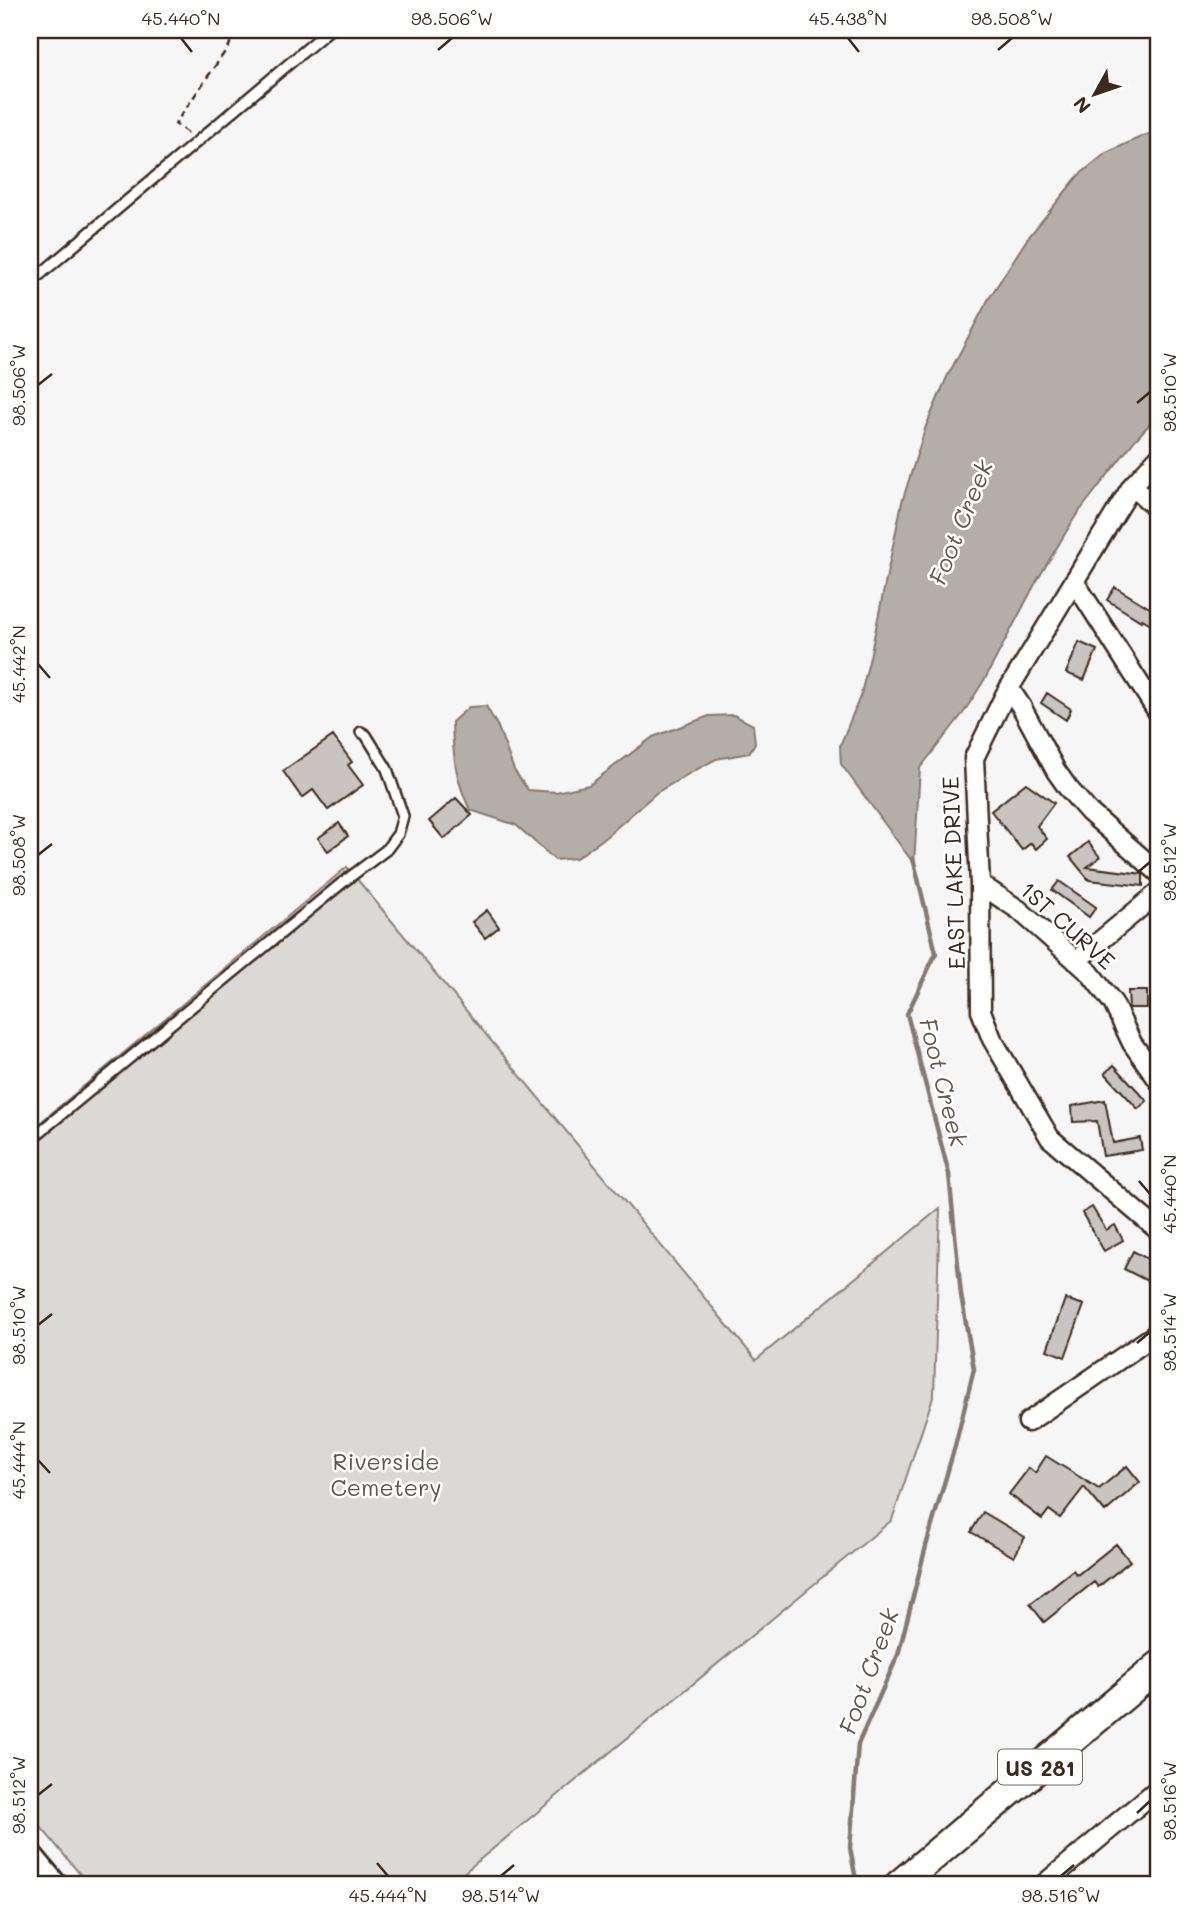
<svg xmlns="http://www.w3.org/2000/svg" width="1189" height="1915" font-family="Mali,sans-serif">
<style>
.green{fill:#dbd9d6;stroke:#8b827a;stroke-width:2}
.water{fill:#b4aeaa;stroke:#847972;stroke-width:2}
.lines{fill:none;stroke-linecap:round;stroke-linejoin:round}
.stream{stroke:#847972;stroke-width:4.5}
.building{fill:#c9c3c1;stroke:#3b2a1e;stroke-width:2}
.service-casing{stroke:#3b2a1e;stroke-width:14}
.minor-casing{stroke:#3b2a1e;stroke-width:23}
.secondary-casing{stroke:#3b2a1e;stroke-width:30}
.trunk-casing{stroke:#3b2a1e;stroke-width:33}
.path{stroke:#3b2a1e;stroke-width:2.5;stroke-dasharray:7 5;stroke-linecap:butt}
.service{stroke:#fff;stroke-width:9}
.minor{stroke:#fff;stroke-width:18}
.secondary{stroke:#fff;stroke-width:24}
.trunk{stroke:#fff;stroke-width:28}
.ticks{fill:none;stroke:#3b2a1e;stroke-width:2.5}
.labels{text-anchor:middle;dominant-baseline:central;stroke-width:5;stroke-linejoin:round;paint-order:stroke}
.shield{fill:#fff;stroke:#766a62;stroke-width:2}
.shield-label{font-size:21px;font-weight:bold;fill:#3b2a1e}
.street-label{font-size:23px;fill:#3b2a1e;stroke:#fff}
.park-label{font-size:23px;fill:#63564c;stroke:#fff}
.water-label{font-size:24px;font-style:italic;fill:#65584f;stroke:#fff}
.neatline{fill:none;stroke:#3b2a1e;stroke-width:2.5}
.ticks-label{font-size:18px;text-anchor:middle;fill:#3b2a1e}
</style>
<rect width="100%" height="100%" fill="#f7f6f6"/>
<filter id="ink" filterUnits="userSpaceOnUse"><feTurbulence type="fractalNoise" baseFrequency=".0143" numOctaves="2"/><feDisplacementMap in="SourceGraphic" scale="14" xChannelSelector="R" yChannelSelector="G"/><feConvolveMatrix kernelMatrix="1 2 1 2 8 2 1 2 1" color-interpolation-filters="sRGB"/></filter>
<g filter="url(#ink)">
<path class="green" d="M347,867l409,493 184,-152 -6,186 -42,126 -443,365h-360l-59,-71v-683z"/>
<path class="water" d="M1159,131v283l-24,26 -60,77 -40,67 -49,93 -22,35 -44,56 -6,96 -73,-100 -1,-18 21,-52 9,-37 32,-155 24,-76 21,-49 41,-77 39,-61 51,-63 28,-23 37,-17z
M486,706l12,21 16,43 14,20 28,2 33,-7 64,-48 56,-21 25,-1 19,10 2,18 -6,10 -33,6 -24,13 -36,21 -50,44 -30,21 -21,2 -39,-35 -46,-15c-15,-32 -17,-54 -18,-88l17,-15z"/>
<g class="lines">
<path class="stream" d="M857,1885l-7,-37 8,-104 40,-89 28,-109 29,-100 19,-77 -13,-74 -12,-121 -42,-160 29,-61 -23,-95"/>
</g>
<path class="building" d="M1115,587l43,26 -7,11 -9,-5 -1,2 -34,-21z
M1079,642l18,8 -13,30 -18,-7z
M1047,693l24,16 -5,11 -25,-17z
M333,736l19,26 -4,3 15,20 -35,25 -15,-20 -11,8 -19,-27z
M1026,783l28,20 -17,23 10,13 -11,10 -5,-6 -9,7 -31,-39z
M456,798l16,17 -28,24 -15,-18z
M339,823l9,13 -20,15 -10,-13z
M1088,842l12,15 -13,10 56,7v12l-54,-6 -19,-23z
M1059,881l37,26 -7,10 -37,-27z
M487,910l12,17 -14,11 -13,-16z
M1128,991h19v17h-18z
M1114,1065l33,36 -9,8 -33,-36z
M1105,1100l8,43 27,-5 2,12 -39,6 -6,-35 -24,1 -1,-16z
M1092,1207l14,23 9,-5 8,15 -19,11 -22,-38z
M1133,1251l26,14v11l-4,9 -31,-16z
M1065,1299l19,6 -19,52 -18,-7z
M1046,1456l53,33 28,-23 13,16 -35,30 -21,-25 -24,31 -11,-8 -7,9 -33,-25 20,-26 6,5z
M983,1512l42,25 -11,20 -43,-25z
M1116,1544l14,17 -32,26 -4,-5 -50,40 -14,-18 43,-34 4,5z"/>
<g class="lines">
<defs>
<path id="service" d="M30,283l299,-253
M30,1140l312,-257 44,-33 12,-16 5,-18 -16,-47 -21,-34 -5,-3"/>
<path id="minor" d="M1159,457l-27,29 -127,209 -31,63 6,126 1,127 11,28 58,99 109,93
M1132,486l27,24
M1074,581l85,133
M1009,688l12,18 35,65 12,17 21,24 70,61
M980,884l39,26 71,63 23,30 19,40 27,38
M1076,961l83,-69
M1028,1422l131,-90
M1043,1885l116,-97"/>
<path id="secondary" d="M30,1856l24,29"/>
<path id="trunk" d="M899,1885l260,-219"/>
</defs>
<use href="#service" class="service-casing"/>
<use href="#minor" class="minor-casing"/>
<use href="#secondary" class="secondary-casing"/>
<use href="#trunk" class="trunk-casing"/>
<path class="path" d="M188,133l-13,-9 54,-78 6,-16"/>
<use href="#service" class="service"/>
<use href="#minor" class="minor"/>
<use href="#secondary" class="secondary"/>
<use href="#trunk" class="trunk"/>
</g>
</g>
<path class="ticks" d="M181,38l11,14M848,38l11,14M438,50l14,-12M998,50l14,-12M38,385l14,-11M1137,403l13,-11M38,664l12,14M38,855l14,-11M1137,873l13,-11M1139,1181l11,13M38,1325l14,-11M1137,1343l13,-11M38,1460l12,13M38,1795l14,-11M1137,1813l13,-12M377,1863l11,13M501,1876l13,-11M1061,1876l13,-11"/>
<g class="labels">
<rect class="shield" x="998" y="1749.5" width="84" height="35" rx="5"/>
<g class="shield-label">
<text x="1040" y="1767">US 281</text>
</g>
<g class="street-label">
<text transform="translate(953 873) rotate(-92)">EAST LAKE DRIVE</text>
<text transform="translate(1068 925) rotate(42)">1ST CURVE</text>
</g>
<g class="park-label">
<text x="386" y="1461">Riverside<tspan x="386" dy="26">Cemetery</tspan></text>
</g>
<g class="water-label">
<text transform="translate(960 522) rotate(-68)">Foot Creek</text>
<text transform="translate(944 1082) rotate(76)">Foot Creek</text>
<text transform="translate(868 1671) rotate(-70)">Foot Creek</text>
</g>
</g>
<rect width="1189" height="1915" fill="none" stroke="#fff" stroke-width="77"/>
<g transform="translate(1095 94) rotate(230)" stroke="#ffffff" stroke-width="5" paint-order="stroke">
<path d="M0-5L12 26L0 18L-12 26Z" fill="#3b2a1e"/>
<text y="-10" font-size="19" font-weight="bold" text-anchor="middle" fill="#3b2a1e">N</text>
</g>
<rect x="38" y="38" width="1112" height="1838" class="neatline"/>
<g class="ticks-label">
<text x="181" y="25">45.440°N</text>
<text x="452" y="25">98.506°W</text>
<text x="848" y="25">45.438°N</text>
<text x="1012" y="25">98.508°W</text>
<text transform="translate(19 385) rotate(-90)" y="6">98.506°W</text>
<text transform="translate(1170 392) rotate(-90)" y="6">98.510°W</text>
<text transform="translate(19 664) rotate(-90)" y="6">45.442°N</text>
<text transform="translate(19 855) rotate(-90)" y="6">98.508°W</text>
<text transform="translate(1170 862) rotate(-90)" y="6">98.512°W</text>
<text transform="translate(1170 1194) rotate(-90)" y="6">45.440°N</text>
<text transform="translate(19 1325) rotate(-90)" y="6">98.510°W</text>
<text transform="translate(1170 1332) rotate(-90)" y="6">98.514°W</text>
<text transform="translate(19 1460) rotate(-90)" y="6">45.444°N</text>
<text transform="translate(19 1795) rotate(-90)" y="6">98.512°W</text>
<text transform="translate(1170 1801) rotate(-90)" y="6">98.516°W</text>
<text x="388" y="1902">45.444°N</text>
<text x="501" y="1902">98.514°W</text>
<text x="1061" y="1902">98.516°W</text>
</g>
</svg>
